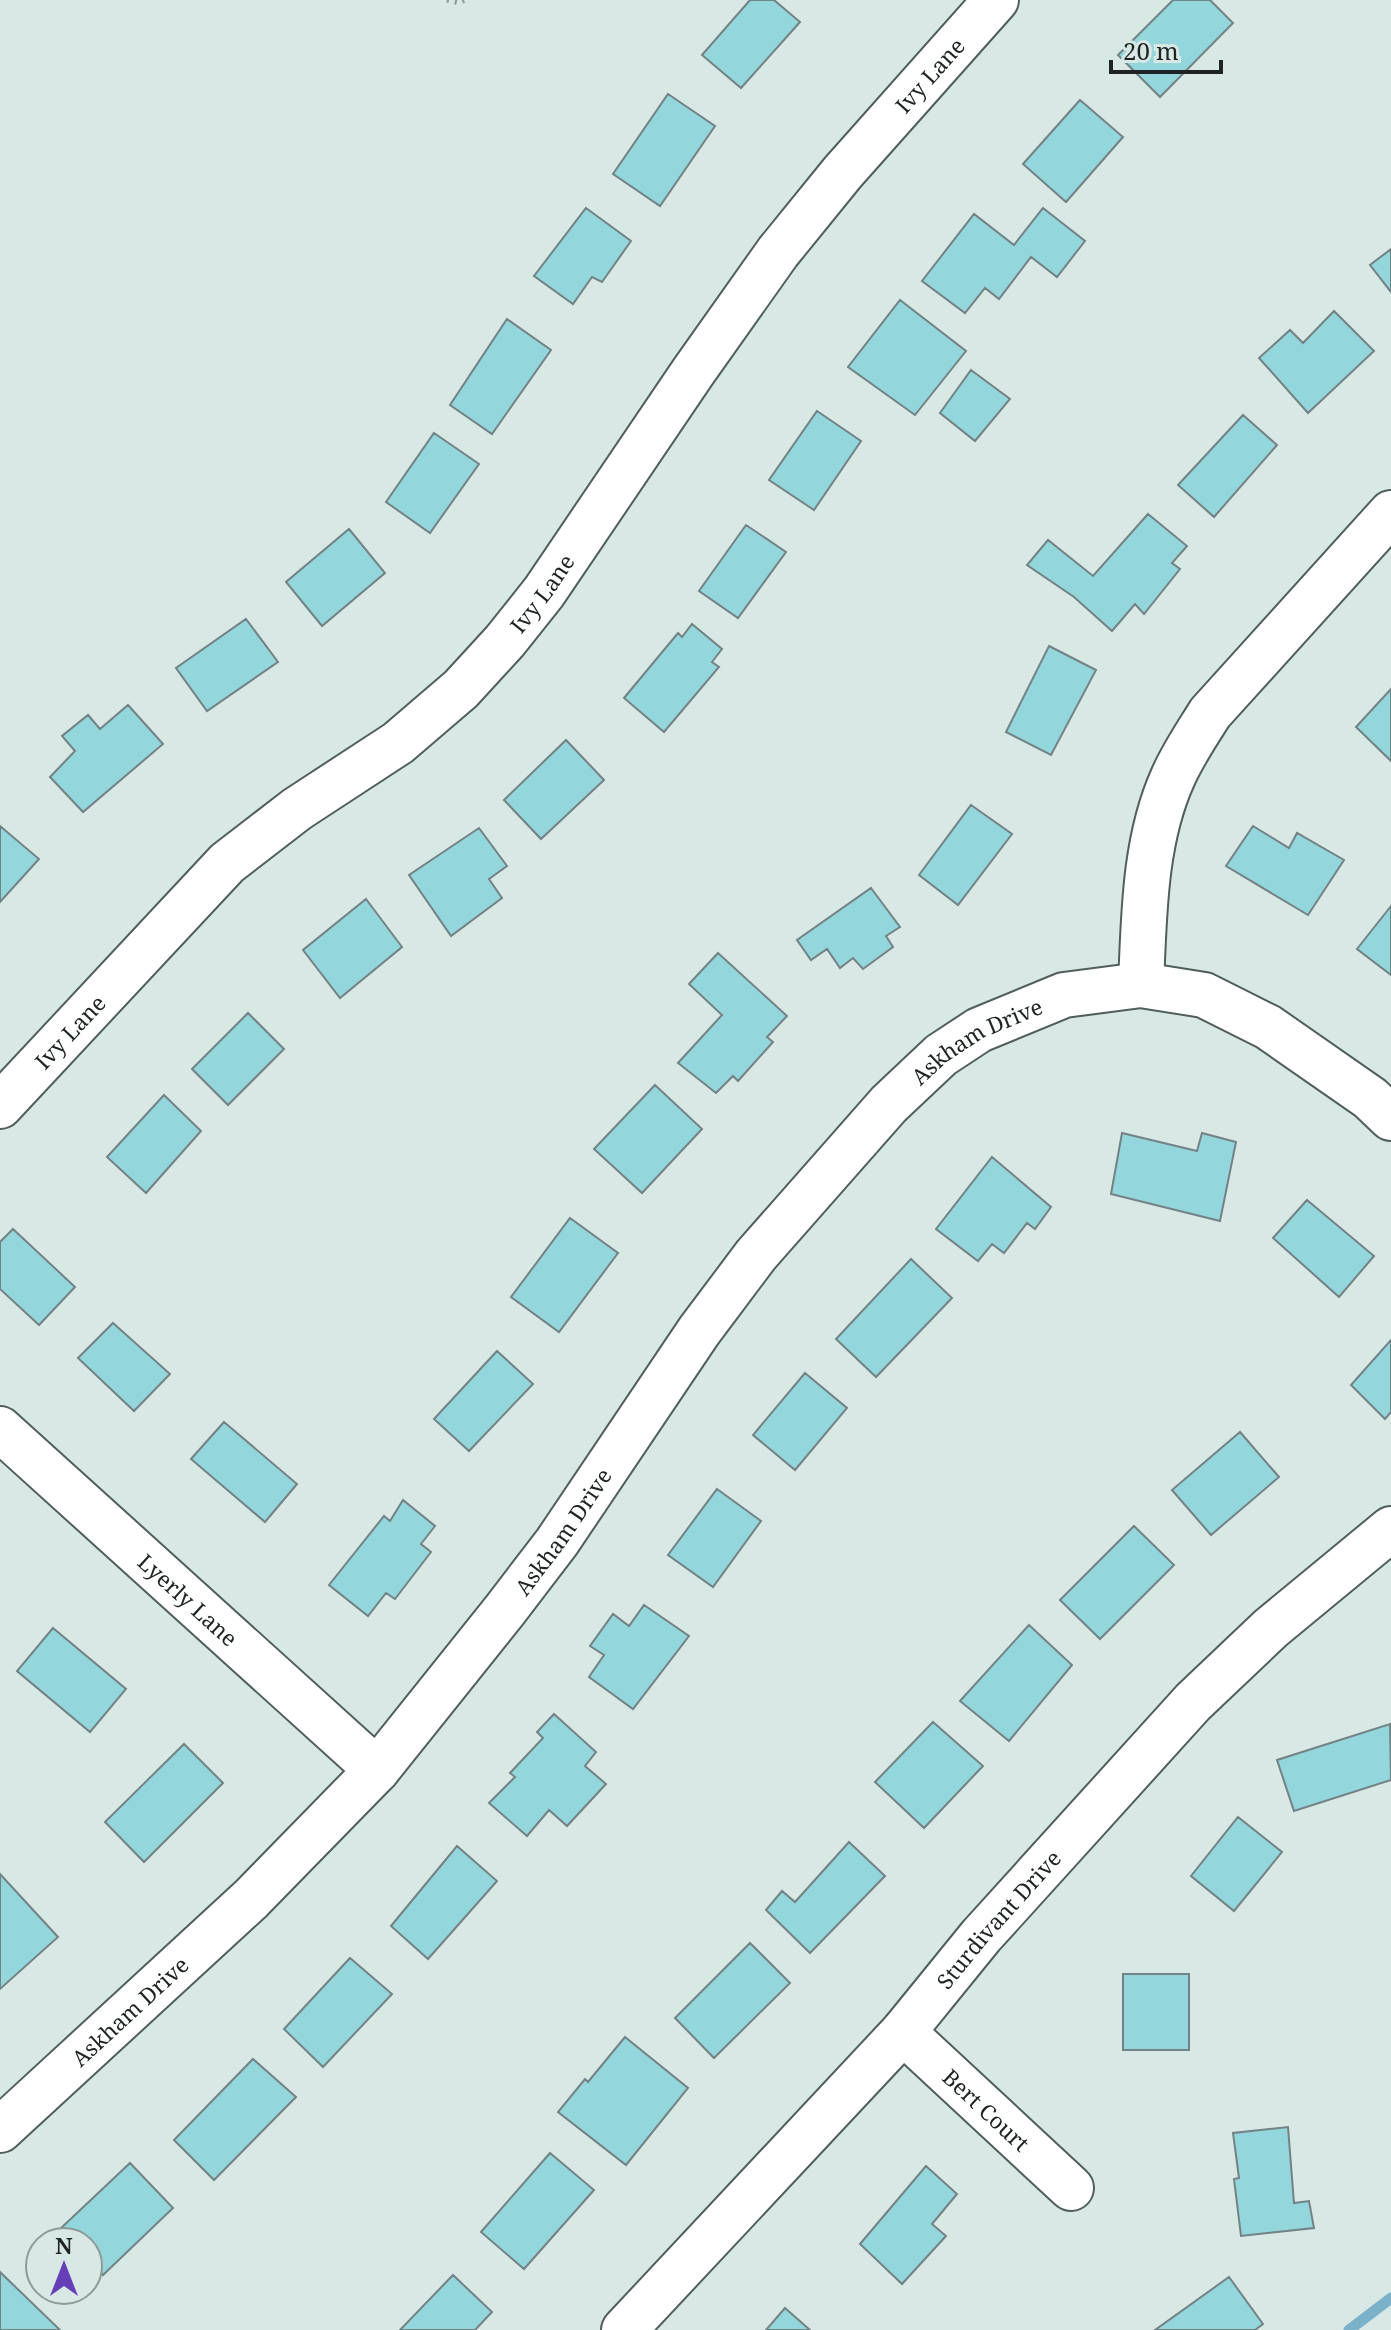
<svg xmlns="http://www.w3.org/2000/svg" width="1391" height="2330" font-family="'Noto Serif',serif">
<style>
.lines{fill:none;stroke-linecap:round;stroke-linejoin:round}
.stream{stroke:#7bb2ca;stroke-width:11}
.building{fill:#93d6dc;stroke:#738284;stroke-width:2}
.minor-casing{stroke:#515f5c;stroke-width:48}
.path{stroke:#8e9a98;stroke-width:5;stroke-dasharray:2 6;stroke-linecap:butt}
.minor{stroke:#fff;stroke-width:44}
.labels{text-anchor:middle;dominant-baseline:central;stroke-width:7;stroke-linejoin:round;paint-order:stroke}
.street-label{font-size:22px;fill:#1e2423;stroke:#d8e8e5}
</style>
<rect width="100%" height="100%" fill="#d8e8e5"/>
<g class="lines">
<path class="stream" d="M1349,2330l42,-32"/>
</g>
<path class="building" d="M750,0h24l26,22 -59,66 -39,-33z
M1173,0h37l23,23 -73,74 -42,-42z
M668,94l47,32 -55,80 -47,-32z
M1080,100l43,37 -57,65 -43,-38z
M586,208l45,33 -29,41 -10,-5 -19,27 -39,-28z
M1043,208l42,33 -28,36 -26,-20 -32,42 -14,-11 -20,25 -43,-32 52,-67 40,31z
M1391,249v43l-21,-27z
M900,300l66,51 -51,64 -67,-48z
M1334,311l40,40 -66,62 -49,-55 31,-28 13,13z
M507,319l44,31 -59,84 -42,-29z
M971,370l39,29 -35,42 -35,-28z
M817,411l44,30 -47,69 -45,-30z
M1243,415l34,30 -63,72 -36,-32z
M434,433l45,31 -49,69 -44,-31z
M1148,514l39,32 -15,17 8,6 -36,45 -9,-10 -23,27 -38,-34 -47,-32 21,-25 45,36z
M746,525l40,27 -48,66 -39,-27z
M349,529l36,44 -63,53 -36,-44z
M246,619l32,43 -71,49 -31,-43z
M692,624l30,25 -10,13 7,5 -55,65 -40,-34 54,-65 4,4z
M1049,646l47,24 -45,85 -45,-23z
M1391,689v72l-35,-34z
M128,705l35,39 -80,68 -33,-35 25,-26 -13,-15 26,-21 12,14z
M566,740l38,40 -63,59 -37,-39z
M971,805l41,29 -54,71 -39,-30z
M0,826l39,33 -39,43z
M1253,826l36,22 8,-15 47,27 -36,55 -82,-49z
M479,828l28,38 -18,13 13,19 -51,38 -42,-61z
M871,888l29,39 -14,9 7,11 -30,22 -10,-11 -13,10 -13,-19 -16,11 -14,-20z
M366,899l36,48 -62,51 -37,-48z
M1391,906v69l-34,-26z
M718,953l69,63 -20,21 6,5 -35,39 -5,-5 -17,17 -38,-30 44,-48 -33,-31z
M248,1013l36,36 -56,56 -36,-36z
M655,1085l47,44 -60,64 -48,-44z
M164,1095l37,36 -55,62 -39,-36z
M1122,1133l75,18 5,-18 34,9 -16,79 -109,-27z
M992,1157l59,50 -16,22 -8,-6 -23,30 -12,-9 -14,17 -42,-32z
M1307,1200l67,56 -35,41 -66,-59z
M570,1218l48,35 -59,79 -48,-35z
M13,1229l62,58 -36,38 -39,-36v-47z
M911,1259l41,39 -76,79 -40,-38z
M113,1323l57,51 -36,37 -56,-53z
M1391,1340v72l-6,7 -34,-34z
M497,1351l36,33 -64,67 -35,-32z
M805,1373l42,35 -52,62 -42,-35z
M224,1422l73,62 -32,38 -74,-63z
M1240,1432l39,45 -68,58 -39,-45z
M717,1489l44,32 -48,66 -45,-32z
M403,1500l32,26 -14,18 10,8 -36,47 -9,-6 -18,23 -39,-31 55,-69 6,5z
M1134,1526l40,39 -74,74 -40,-39z
M644,1605l45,31 -56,73 -44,-32 15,-22 -14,-9 23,-32 16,12z
M1029,1625l43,40 -63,76 -49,-40z
M53,1628l73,61 -36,43 -73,-61z
M554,1714l42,38 -11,14 21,18 -39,42 -18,-16 -22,26 -38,-33 26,-26 -5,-4 33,-35 -6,-6z
M933,1722l50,44 -59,62 -49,-46z
M1390,1724l1,56 -97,31 -17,-51z
M184,1744l39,39 -79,79 -39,-40z
M1238,1817l44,35 -48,59 -43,-35z
M849,1842l36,34 -75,77 -44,-43 16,-19 13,11z
M457,1846l40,35 -69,78 -37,-33z
M0,1874l58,63 -58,52z
M750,1943l40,40 -76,75 -39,-40z
M350,1958l42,36 -69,73 -39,-38z
M1123,1974h66v76h-66z
M625,2037l63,51 -62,77 -68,-53 27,-33 3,3z
M253,2059l43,38 -82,83 -40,-40z
M1288,2127l6,76 15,-2 5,27 -73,8 -7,-57 5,-1 -6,-45z
M550,2153l44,37 -70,79 -43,-37z
M130,2163l43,45 -70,67 -15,-16v-17h-16l-12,-13z
M926,2166l31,28 -25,30 14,12 -44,48 -42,-40z
M0,2272l60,58h-60z
M453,2275l39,37 -17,18h-75z
M1229,2277l34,47 -8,6h-100z
M785,2308l25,22h-44z"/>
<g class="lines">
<defs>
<g id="minor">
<path d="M1141,985c3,-68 3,-144 32,-208 10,-23 24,-43 37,-64l181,-200"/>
<path id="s1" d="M0,1106l227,-243 70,-54 101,-66 63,-54 44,-48 39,-49 149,-220 85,-120 65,-80 153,-172"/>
<path id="s2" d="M0,1429l377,341"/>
<path id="s3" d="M903,2032l168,156"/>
<path id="s4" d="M0,2130l251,-231 126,-129 128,-160 52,-68 142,-211 57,-76 133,-151 52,-49 38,-25 85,-35 77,-10 63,10 64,32 102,71 21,20"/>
<path id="s5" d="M624,2330l279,-298 78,-96 212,-234 78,-74 120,-99"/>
</g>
</defs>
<use href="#minor" class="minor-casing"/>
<path class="path" d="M447,0l12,3 6,-3"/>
<use href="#minor" class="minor"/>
</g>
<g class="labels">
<g class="street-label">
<text stroke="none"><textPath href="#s1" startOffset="1398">Ivy Lane</textPath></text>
<text stroke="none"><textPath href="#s1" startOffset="750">Ivy Lane</textPath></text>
<text stroke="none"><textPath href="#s1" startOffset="102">Ivy Lane</textPath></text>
<text stroke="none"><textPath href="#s4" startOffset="1472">Askham Drive</textPath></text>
<text stroke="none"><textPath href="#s4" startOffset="824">Askham Drive</textPath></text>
<text stroke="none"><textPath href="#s2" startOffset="254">Lyerly Lane</textPath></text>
<text stroke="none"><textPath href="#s5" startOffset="556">Sturdivant Drive</textPath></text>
<text stroke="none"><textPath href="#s4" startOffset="176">Askham Drive</textPath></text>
<text stroke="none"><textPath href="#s3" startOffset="114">Bert Court</textPath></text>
</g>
</g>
<g transform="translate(64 2266)"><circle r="38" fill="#d8e8e5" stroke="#8e9a97" stroke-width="2"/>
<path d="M0-6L14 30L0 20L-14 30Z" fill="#663fb8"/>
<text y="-12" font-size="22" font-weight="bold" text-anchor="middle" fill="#1e2423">N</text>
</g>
<path d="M1111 60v12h110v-12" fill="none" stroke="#1e2423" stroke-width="4"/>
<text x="1123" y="60" font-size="24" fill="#1e2423" stroke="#d8e8e5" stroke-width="6" paint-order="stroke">20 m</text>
</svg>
